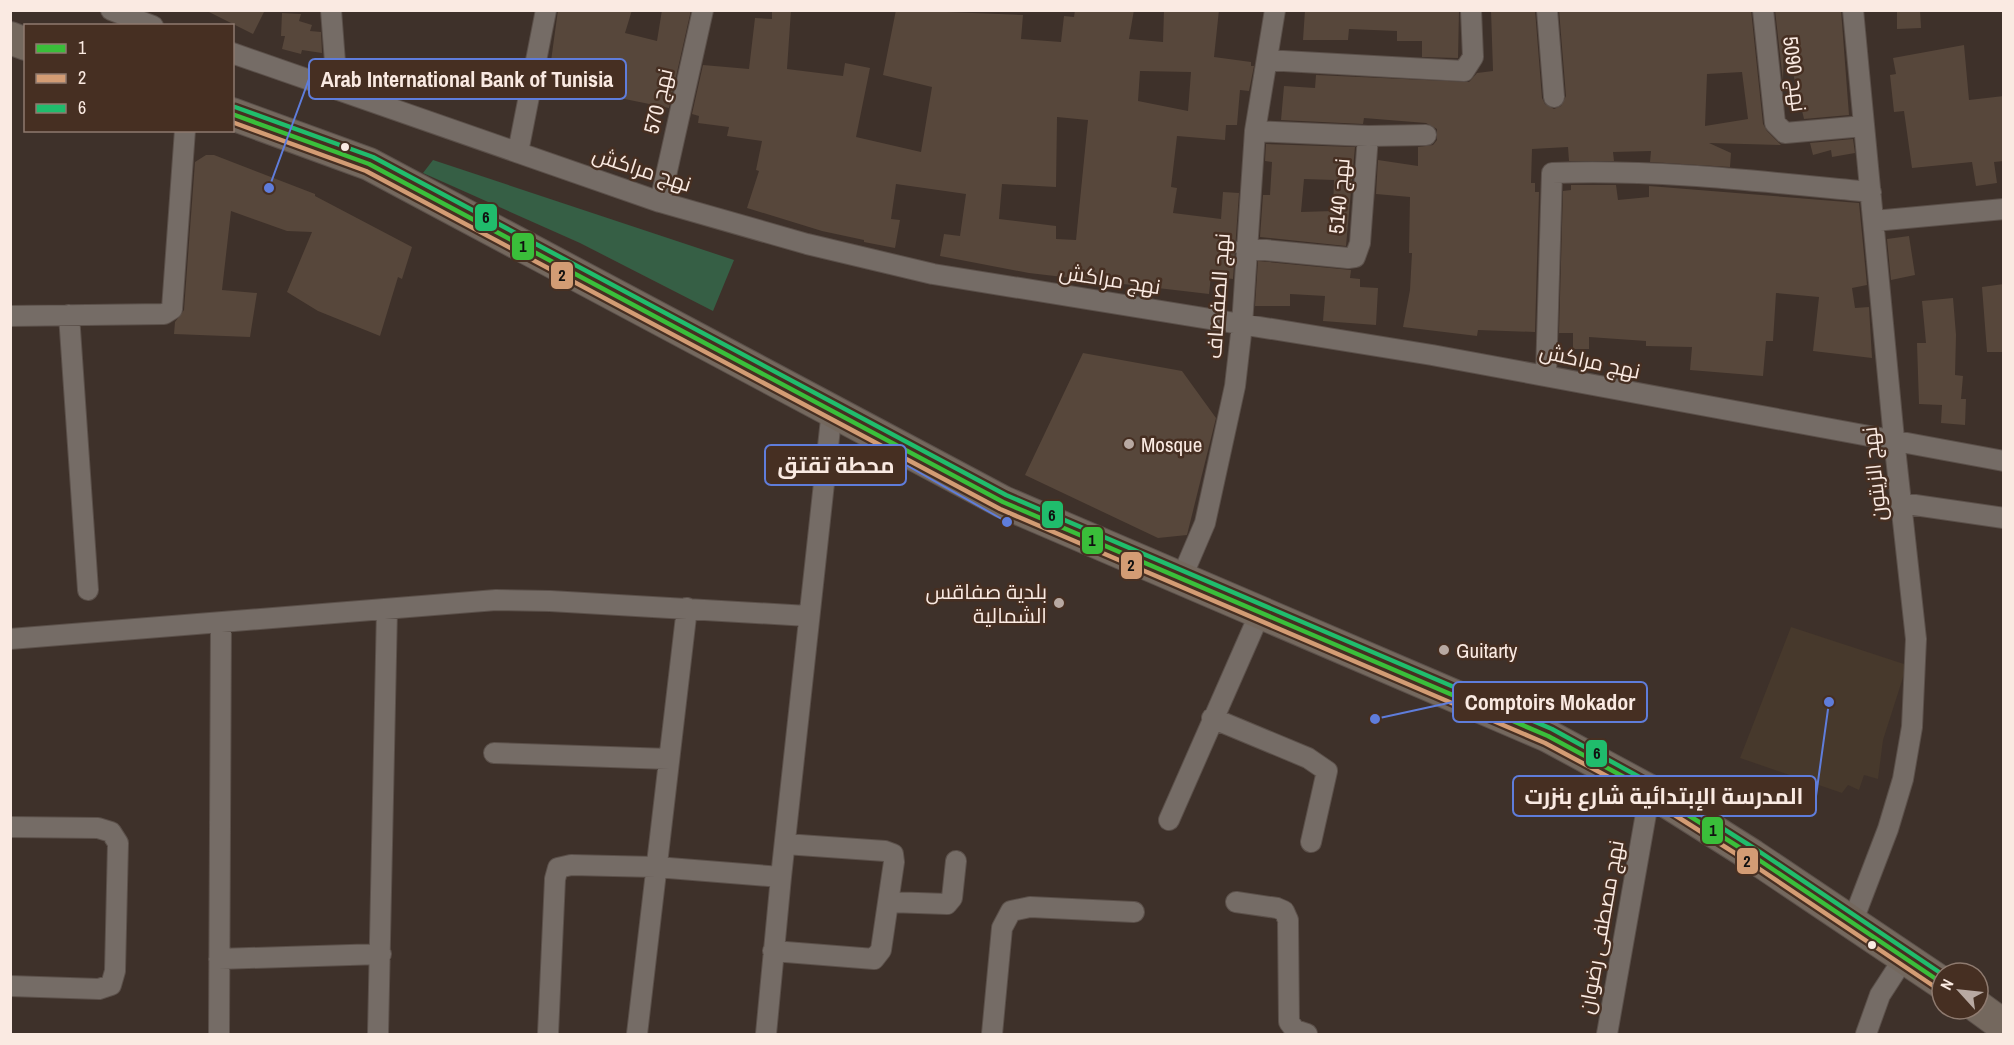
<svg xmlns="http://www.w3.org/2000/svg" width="2014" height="1045" font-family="'Archivo Narrow',Cairo,sans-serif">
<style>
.education{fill:#47392c}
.green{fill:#365f45}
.building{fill:#57473b;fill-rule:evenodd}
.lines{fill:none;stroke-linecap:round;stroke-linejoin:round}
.minor-casing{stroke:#5b504a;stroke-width:22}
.primary-casing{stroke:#5b504a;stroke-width:34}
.minor{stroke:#756c66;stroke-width:20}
.primary{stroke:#74685e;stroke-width:32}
.bus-1-casing{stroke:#462f22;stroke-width:9}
.bus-2-casing{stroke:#462f22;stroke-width:9}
.bus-3-casing{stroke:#462f22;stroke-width:9}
.bus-1{stroke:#3abe3a;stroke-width:4.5}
.bus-2{stroke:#d39c74;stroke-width:4.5}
.bus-3{stroke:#20bc6c;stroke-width:4.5}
.bus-dot{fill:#faeae2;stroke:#462f22;stroke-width:2}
.poi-dot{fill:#b8a9a2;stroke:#462f22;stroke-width:2}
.labels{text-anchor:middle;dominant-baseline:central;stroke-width:5;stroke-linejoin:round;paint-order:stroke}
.street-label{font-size:21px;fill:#faeae2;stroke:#462f22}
.poi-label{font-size:21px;fill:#faeae2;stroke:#462f22;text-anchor:start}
.leader{fill:none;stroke:#5f7ddb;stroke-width:2}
.callout-dot{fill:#5f7ddb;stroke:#462f22;stroke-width:2}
.callout{fill:#462f22;stroke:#5f7ddb;stroke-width:2}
.callout-label{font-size:22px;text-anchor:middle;font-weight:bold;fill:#faeae2}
.line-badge{stroke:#462f22;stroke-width:2}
.pale-badge-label{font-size:16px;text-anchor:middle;font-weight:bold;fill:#111}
</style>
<rect width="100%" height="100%" fill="#3e312a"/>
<path class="education" d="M1791,627l116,38 -24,75 -5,39 -14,-4 -5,15 -11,-5 -6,8 -102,-35z"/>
<path class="green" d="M433,160l301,100 -21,51 -133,-68 -157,-70z"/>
<path class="building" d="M205,10h57l2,2 -11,22z
M558,10h74l-7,23 32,8 5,-31h29l-22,98 -64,-13v-3l-46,-16 5,-14 -13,-1z
M772,10h19l-4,59 56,7 2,-13 25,5 -14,69 65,15 11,-65 -49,-12 13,-65 127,5 -2,24 40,3 3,-26 10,1 1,-7h59l-5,29 34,3 1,-32h55l-5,47 37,5v4h3l-5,25 -9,-1 -3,35h-11l-1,15 -48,-4 -6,51 6,1 -4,25 48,6 2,-27 16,1 -6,86 -22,-3 -2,18 -180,-21 -89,-17 4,-22 16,2 6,-42 -70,-10 -5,35 9,1 -5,28 -31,-6v-2l-42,-9 -75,-23 12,-37 -3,-1 6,-29 -35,-5 2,-9 -31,-4 1,-7 -7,-2 11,-49 46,4 6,-51 17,1zM1140,71l51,1 -3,39 -50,-10zM1057,117l31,3 -12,120 -20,-1v-13l-57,-7 3,-35 54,3z
M1305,10h154l-1,48 -36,-1v-16h-25v-10l-48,-2 -1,11h-45z
M1491,10h44l7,88 3,6 9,5 7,-3 5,-10 -7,-86h192l12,114 4,7 14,14 -72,-2 22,10 -1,14 -80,-5 1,-11 -38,1 1,9h-45l-1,-14 -36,2 -1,34h4v9h4l-4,140 -57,-2 -1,6 -74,-9 7,-37 2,-37h-3l1,-56 -34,-3 2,-34 40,6v-19l15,-2 4,-5v-11l-11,-6 -62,-5 -1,6 -82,-4 3,-34 31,2 1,-13 153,7 8,-9 16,-2zM1742,72l6,47 -43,7 2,-52z
M1775,10h66l8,105 -45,4 -18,-75h-2l-1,37z
M1897,10h23l1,18 -24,1z
M282,13l19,1 -2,7 13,4 -2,6 11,1 1,21 -20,-3 -1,4 -19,-5 3,-13h-4z
M1964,45l5,55 35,-4v65l-10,1 3,21 -21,3 -4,-24 -60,6 -8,-57 -10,1 -4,-37 6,-1 -3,-16z
M1853,139l2,14 -23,4 -1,-7 -18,5 -3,-12z
M1266,144l89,3 -9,99 -86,-9 3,-42h7l2,-33 -7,-1zM1304,179l30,1 -1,31 -32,1z
M206,155h8l101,39v2l97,51 -10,32 -4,-2 -18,59 -62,-25 -31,-19 25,-60 -25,-1 -56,-20 -9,79 35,3 -7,44 -76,-3 1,-12 9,-12 11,-148z
M1571,185h45l2,15 31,-3v-11l210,17 8,82 -15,3 3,20 14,-1 3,51 -59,-7 6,-54 -43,-4 -3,48h-7l-3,35 -73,-6 2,-23 -46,-1v-5l-57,-4v12h-16v-16h-14l4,-142 8,-1z
M1909,236l6,39 -24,5 -4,-41z
M1258,261l93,9 -1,8 10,1v8l18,1 -2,37 -53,-4 2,-25 -35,-2v12h-35z
M2004,284v68h-17l-5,-65z
M1953,298l3,37 -1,40 8,1 -2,23h5l-1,26 -24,-2 1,-18 -23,-1 -2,-61h9l-4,-42z
M1083,353l99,18 34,47 -29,117 -29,3 -133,-63z"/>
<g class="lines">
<defs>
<path id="minor" d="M111,10l42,16
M331,10l6,78
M1547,10l7,87
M1763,10l12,113 10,10 79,-7
M232,53l428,149 147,42 126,30 499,81 572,106
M1267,60l197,11 9,-14 -2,-47
M1255,131l113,5 58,-1
M518,152l28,-142
M660,202l43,-192
M1874,221l130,-12
M1245,248l103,10 7,-1 5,-14 8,-107
M69,315l19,275
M10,316l154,-2 8,-5 13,-179
M1546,375l6,-202c107,-4 213,9 319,19
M1901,503l103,15
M1181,579l24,-56 30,-137 7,-61 13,-194 20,-121
M10,639l486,-39 54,1 258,15
M1212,718l96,40 19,13 -16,71
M494,753l175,6
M1169,820l91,-207
M10,827l88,1 13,4 7,11 -3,128 -4,14 -12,4 -89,-3
M889,902l58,2 5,-6 4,-37
M1236,902l41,6 7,3 4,9 1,102 6,8 12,4
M1852,923l36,-94 15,-50 9,-52 4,-88 -22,-200 -41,-429
M773,951l101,8 7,-9 13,-88 -1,-8 -8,-3 -100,-7
M219,959l162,-5
M219,1034l2,-411
M378,1034l9,-425
M548,1034l7,-155 3,-11 13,-3 85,2 125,10
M637,1034l50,-426
M766,1034l15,-157 51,-467
M992,1034l10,-106 9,-17 19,-4 104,5
M1607,1034l43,-243
M1866,1034l14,-39 24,-37"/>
<path id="primary" d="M10,38l16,6
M232,114l137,50 634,338 545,234 102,55 103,65 189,127
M1978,1007l26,19"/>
</defs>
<use href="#minor" class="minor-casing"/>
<use href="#primary" class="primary-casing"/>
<use href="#minor" class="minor"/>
<use href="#primary" class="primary"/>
<defs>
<path id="bus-1" d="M232,114l137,50 634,338 545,234 102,55 103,65 189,127"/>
<path id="bus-2" d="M232,122l134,49 634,338 545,234 101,54 103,65 189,127"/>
<path id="bus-3" d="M235,107l138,50 633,338 546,234 102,56 103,65 185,124"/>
</defs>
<use href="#bus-1" class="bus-1-casing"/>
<use href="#bus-2" class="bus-2-casing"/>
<use href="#bus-3" class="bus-3-casing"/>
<use href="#bus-1" class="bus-1"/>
<use href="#bus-2" class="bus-2"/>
<use href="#bus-3" class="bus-3"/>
</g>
<g class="bus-dot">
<circle cx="345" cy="147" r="5"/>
<circle cx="1872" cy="945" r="5"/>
</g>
<g class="poi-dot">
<circle cx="1129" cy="444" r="6"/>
<circle cx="1059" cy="603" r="6"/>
<circle cx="1444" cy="650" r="6"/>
</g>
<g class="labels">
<g class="street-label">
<text transform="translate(1795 74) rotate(83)">نهج 5090</text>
<text transform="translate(658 101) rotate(-77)">نهج 570</text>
<text transform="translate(642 169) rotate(18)">نهج مراكش</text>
<text transform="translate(1339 196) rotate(-85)">نهج 5140</text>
<text transform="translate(1110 279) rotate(9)">نهج مراكش</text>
<text transform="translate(1218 296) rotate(-86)">نهج الصفصاف</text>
<text transform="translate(1590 361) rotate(12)">نهج مراكش</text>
<text transform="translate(1874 474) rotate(-96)">نهج الزيتون</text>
<text transform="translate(1601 927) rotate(-80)">نهج مصطفى رضوان</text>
</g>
<g class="poi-label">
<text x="1141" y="444">Mosque</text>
<text x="1047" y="591" text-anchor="end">بلدية صفاقس<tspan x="1047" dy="24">الشمالية</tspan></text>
<text x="1456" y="650">Guitarty</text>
</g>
</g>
<path class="leader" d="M269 188L309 79M1007 522L906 465M1375 719L1453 702M1829 702L1816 796"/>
<g class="callout-dot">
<circle cx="269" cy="188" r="6"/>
<circle cx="1007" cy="522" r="6"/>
<circle cx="1375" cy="719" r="6"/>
<circle cx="1829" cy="702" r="6"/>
</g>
<g class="callout">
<rect x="309" y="59" width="317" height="40" rx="6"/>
<rect x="765" y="445" width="141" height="40" rx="6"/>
<rect x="1453" y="682" width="194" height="40" rx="6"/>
<rect x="1513" y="776" width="303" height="40" rx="6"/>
</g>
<g class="callout-label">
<text x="467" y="87">Arab International Bank of Tunisia</text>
<text x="836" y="473">محطة تقتق</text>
<text x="1550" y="710">Comptoirs Mokador</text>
<text x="1664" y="804">المدرسة الإبتدائية شارع بنزرت</text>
</g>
<g class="line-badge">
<rect x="474" y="203" width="24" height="29" rx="6" fill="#20bc6c"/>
<rect x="511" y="232" width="24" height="29" rx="6" fill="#3abe3a"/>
<rect x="550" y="261" width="24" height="29" rx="6" fill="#d39c74"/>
<rect x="1041" y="500" width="23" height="29" rx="6" fill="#20bc6c"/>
<rect x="1081" y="526" width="23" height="29" rx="6" fill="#3abe3a"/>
<rect x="1120" y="551" width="23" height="29" rx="6" fill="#d39c74"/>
<rect x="1585" y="739" width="23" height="29" rx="6" fill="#20bc6c"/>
<rect x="1701" y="816" width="23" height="29" rx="6" fill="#3abe3a"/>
<rect x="1736" y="847" width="23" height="28" rx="6" fill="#d39c74"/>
</g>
<g class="pale-badge-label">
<text x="486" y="223">6</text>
<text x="523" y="252">1</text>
<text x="562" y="281">2</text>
<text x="1052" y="521">6</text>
<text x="1092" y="546">1</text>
<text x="1131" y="571">2</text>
<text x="1597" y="759">6</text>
<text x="1713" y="836">1</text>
<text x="1747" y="867">2</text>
</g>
<rect width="2014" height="1045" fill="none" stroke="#faeae2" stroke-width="24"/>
<rect x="24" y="24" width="210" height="108" fill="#462f22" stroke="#8e7a6f" stroke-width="1.5"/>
<rect x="36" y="44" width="30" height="9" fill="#3abe3a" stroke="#8e7a6f" stroke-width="1.5"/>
<text x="78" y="54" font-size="18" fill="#faeae2">1</text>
<rect x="36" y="74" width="30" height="9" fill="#d39c74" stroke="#8e7a6f" stroke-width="1.5"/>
<text x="78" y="84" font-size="18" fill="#faeae2">2</text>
<rect x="36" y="104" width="30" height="9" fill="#20bc6c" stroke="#8e7a6f" stroke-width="1.5"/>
<text x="78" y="114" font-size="18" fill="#faeae2">6</text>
<g transform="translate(1960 991) rotate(297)"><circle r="28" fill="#462f22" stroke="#8e7a6f" stroke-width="1.5"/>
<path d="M0-4.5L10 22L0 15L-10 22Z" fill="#b8a9a2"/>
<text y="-9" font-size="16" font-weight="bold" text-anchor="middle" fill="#faeae2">N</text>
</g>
</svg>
